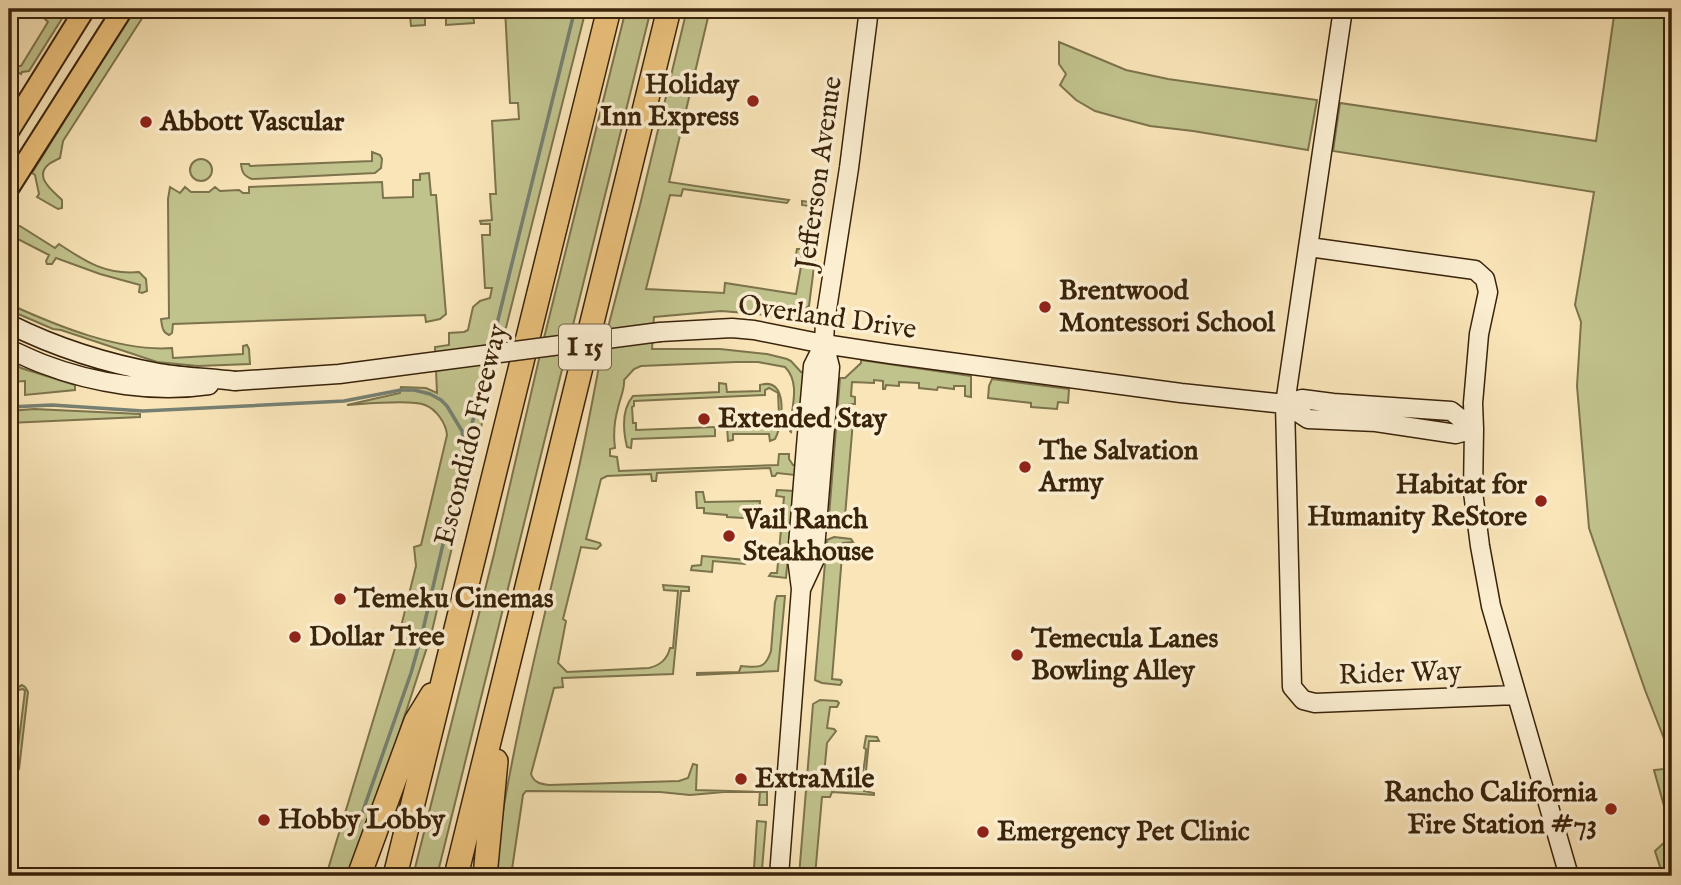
<svg xmlns="http://www.w3.org/2000/svg" width="1681" height="885" font-family="'IM FELL English',serif">
<style>
.green{fill:#c1c38d;stroke:#7d734c;stroke-width:2}
.lines{fill:none;stroke-linecap:round;stroke-linejoin:round}
.stream{stroke:#768072;stroke-width:3.5}
.secondary-casing{stroke:#39230b;stroke-width:21}
.primary-casing{stroke:#39230b;stroke-width:23}
.highway-casing{stroke:#39230b;stroke-width:26}
.secondary{stroke:#fbeed1;stroke-width:18}
.primary{stroke:#ecc27c;stroke-width:19}
.highway{stroke:#ecc27c;stroke-width:23}
.secondary-bridge-casing{stroke:#39230b;stroke-width:21;stroke-linecap:butt}
.secondary-bridge{stroke:#fbeed1;stroke-width:18}
.poi-dot{fill:#8f2418;stroke:#fbeed1;stroke-width:2.5}
.labels{text-anchor:middle;dominant-baseline:central;stroke-width:7;stroke-linejoin:round;paint-order:stroke}
.shield{fill:#fbeed1;stroke:#736046;stroke-width:2}
.shield-label{font-size:26px;font-weight:bold;fill:#39230b}
.poi-label{font-size:28px;font-weight:bold;fill:#39230b;stroke:#fbeed1;text-anchor:start}
.street-label{font-size:28px;fill:#39230b;stroke:#fbeed1}
</style>
<rect width="100%" height="100%" fill="#f9e5b8"/>
<filter id="stains"><feTurbulence type="fractalNoise" baseFrequency=".00286" numOctaves="4"/><feColorMatrix values="0 0 0 0 .2 0 0 0 0 .09 0 0 0 0 .02 0 0 0 .5 -.17"/></filter>
<radialGradient id="worn" r=".72"><stop offset=".6" stop-color="#630" stop-opacity="0"/><stop offset="1" stop-color="#630" stop-opacity=".3"/></radialGradient>
<path class="green" d="M44,9h24l-39,62 -7,1 -1,2 -12,-7v-7l10,6h2l27,-44 -7,-7z
M134,9h14l-85,132 -3,17c-4,2 -8,4 -11,6 -16,13 4,27 13,36v8l-4,1 -21,-12 2,-3 -4,-19 -3,-2z
M409,9h64l1,14 -28,2v-12l-21,1v11l-14,1 -1,-10h-4l-1,-5h3z
M505,9h81l-110,438 -45,188 -60,184 -22,57h-23l73,-241 17,-69 -2,-19 7,-2 26,-110c-1,-12 -11,-26 -22,-30 -14,-6 -61,-1 -78,0l53,-12 1,-6 25,1 11,5 -2,-46 14,-2v-12l15,-1 4,-2 5,-23 7,-6 10,-3 2,-10h-7l-3,-53h8v-11h-9l-1,-3 12,-1 -2,-26h6l-4,-73 27,-2 -1,-16h-8z
M626,9h25l-214,867h-24l81,-322 48,-208z
M687,9h23l-41,173 120,18 -2,3 -104,-14 -2,7 -11,-1 -24,94 78,4 1,-10 71,11 6,-33 -7,-1 2,-11h7l5,-43 -7,-1v-4l20,3 -13,102 -19,13 -32,-5 -37,-3 -67,6 -1,12 -47,6 34,-130z
M1615,9h57v750l-27,-69 -56,-162 -12,-142 4,-64 -6,-17 19,-113 -261,-41 7,-48 256,38z
M1059,42l67,28 42,9 149,21 -9,50 -115,-19 -43,-5 -30,-8 -25,-7 -19,-11 -16,-15 6,-11 -7,-10z
M372,152l8,3 2,4 -1,9 -6,5 -123,6c-8,-3 -10,-6 -11,-15h8l1,2 122,-5z
M190 170a11 11 0 1 1 22 0a11 11 0 1 1-22 0Z
M429,173l2,22h5l10,119 -6,5 -14,3 -1,-7 -252,9 -1,9 -3,2c-7,-3 -7,-9 -8,-16l8,-1 -1,-119 2,-12 10,6 5,-6 6,5h18l6,-5 5,4 19,-1 4,3h6v-6l133,-5 1,16 30,-1v-17h7v-6z
M20,226l35,22 4,-4c27,18 47,31 80,28l7,7 1,12 -5,2 -3,-1 1,-7 -40,-11 -44,-16 -4,6h-5l-1,-3 3,-6 -33,-17 -6,8 -1,-18z
M9,304c46,21 111,48 163,44l1,10 70,-4v-8l4,-1 2,4 1,15 -52,2 -41,-4 -96,-32 -8,-1 -44,-19z
M653,335l-1,14h68l47,5 20,5 4,2 10,11 5,1 -6,49h-3l-5,6 -1,4 -1,-1c0,-20 12,-47 -5,-64l-27,-5h-22l-95,4 -7,3 -10,11c1,9 -4,18 -6,28 -4,14 -5,25 -3,40l-5,1v7l7,1 2,14 159,-6 1,-11h10v5l4,6h3l-1,10 -18,-2 -2,3h-3l-2,-8 -113,5 -1,8h-4l-1,-7 -44,2 -6,3 -15,60 14,4 1,2 -4,4 -16,-2 -18,72 3,2 -8,42 9,9 82,-4c11,-3 18,-8 21,-20h3l5,-57 -14,-1 -1,-5 26,2v4h-8l-8,83 -111,4 1,9 -9,1 -23,86c3,9 10,10 18,11l130,-4 9,-3 5,-14 4,1 -1,25 71,2v13h-8l1,-13h-36l-34,3 -30,-3 -134,-1 -3,4 -12,81h-18c18,-135 54,-267 84,-400 10,-44 18,-90 27,-135z
M9,360l12,8 54,17v5l-50,5v-14l-16,1z
M861,360l110,16v21l-6,-1v-10h-11v3l-16,-2 -1,3 -18,-2v-5l-20,-1v4l-13,-1 -1,4h-2v-8l-9,-1v3l-22,-1 -1,14 4,1v7h-6l-1,16 5,1 -8,95 8,1 1,2 -2,3 -16,-2 -7,-4 11,-138h5l16,-15z
M992,379l77,10 -1,14 -10,-1 -1,7 -26,-2v-4l-43,-5 1,-12z
M719,383l7,1 1,8 33,-1v-6c29,-9 23,39 15,54l-5,2 -1,-7h-36v6l-5,1 -1,-15 48,-3v-7l4,-1 -1,-22 -9,-5 -4,2v5l-131,6v5l-2,1 1,16h3v7l79,-3v9l-83,3 -1,9 -4,-1c-4,-17 -6,-37 6,-51l86,-4z
M34,409l106,5v3l-131,6v-12z
M777,490l17,1 -8,87 -17,-2 2,-3h6l7,-76 -8,-1z
M696,492h7l2,10 55,-1 -1,18 -5,-5 -7,-1 -4,5 -16,-1v-2l-23,-2v-5h-7z
M834,537l17,2 2,3 -10,1 -11,136 9,1 1,2 -2,3 -18,-2 -7,-3 12,-140z
M702,556l44,4 -1,4 -32,-3 -1,11 -21,-2 1,-4 9,-1z
M777,596h8l-7,75 -81,4v-2l42,-1 2,-6c17,1 24,4 30,-15l4,-49z
M22,685l3,2 3,5 -9,77 -2,3 -8,-1v-4l7,-4 9,-72 -2,-2 -5,1v-3z
M820,700l17,1 2,2 -2,4h-7l-3,21 7,1 2,2 -9,12 -3,32 9,9 21,2c10,-8 11,-25 12,-37l-2,-1 2,-12 11,1 2,4h-10l-5,50 10,2v2l-42,-3 -2,5h-8l-7,79h-16l14,-172z
M1672,768v102h-11l-6,-19 13,-12 3,-8 -17,-61z
M757,821l9,1 -4,47h-8z"/>
<g class="lines">
<path class="stream" d="M491,348l84,-339
M9,407l43,-2 91,6 201,-10 57,-11h13l16,4 11,6 6,6 15,25 2,14
M357,828l54,-155 11,-39 42,-180 25,-95"/>
<defs>
<path id="secondary" d="M1343,9l-58,395 7,283 11,13 12,3 201,-8
M1309,247l166,23 10,9 3,13 -9,42 -6,69 1,26 -1,63 7,54 11,60 78,270
M9,324c46,23 100,40 150,49 25,4 51,5 76,8
M660,332l72,-4 22,2 70,14 66,10 291,39 104,11 23,15 68,3 80,12 18,-5
M9,349c11,5 23,11 34,15 52,20 112,29 166,21
M1285,404l17,-5 31,4 118,8 23,18
M801,589l13,-28 16,-194 -6,-23 1,-22 24,-154 20,-159
M779,876l22,-287 -4,-31 9,-112 7,-80 11,-22"/>
<path id="primary" d="M9,131l76,-122
M9,188l114,-179"/>
<path id="highway" d="M359,876l57,-155 16,-26
M395,876l214,-867
M456,876l213,-867
M485,876l11,-115"/>
</defs>
<use href="#secondary" class="secondary-casing"/>
<use href="#primary" class="primary-casing"/>
<use href="#highway" class="highway-casing"/>
<use href="#secondary" class="secondary"/>
<use href="#primary" class="primary"/>
<use href="#highway" class="highway"/>
<defs>
<path id="secondary-bridge" d="M235,381l104,-7 321,-42"/>
</defs>
<use href="#secondary-bridge" class="secondary-bridge-casing"/>
<use href="#secondary-bridge" class="secondary-bridge"/>
</g>
<g class="poi-dot">
<circle cx="753" cy="101" r="7"/>
<circle cx="146" cy="122" r="7"/>
<circle cx="1045" cy="307" r="7"/>
<circle cx="704" cy="419" r="7"/>
<circle cx="1025" cy="467" r="7"/>
<circle cx="1541" cy="501" r="7"/>
<circle cx="729" cy="536" r="7"/>
<circle cx="340" cy="599" r="7"/>
<circle cx="295" cy="637" r="7"/>
<circle cx="1017" cy="655" r="7"/>
<circle cx="741" cy="779" r="7"/>
<circle cx="1611" cy="809" r="7"/>
<circle cx="264" cy="820" r="7"/>
<circle cx="983" cy="832" r="7"/>
</g>
<g class="labels">
<rect class="shield" x="559" y="324.5" width="52" height="45" rx="5"/>
<g class="shield-label">
<text x="585" y="347">I 15</text>
</g>
<g class="poi-label">
<text x="739" y="85" text-anchor="end">Holiday<tspan x="739" dy="32">Inn Express</tspan></text>
<text x="160" y="122">Abbott Vascular</text>
<text x="1059" y="291">Brentwood<tspan x="1059" dy="32">Montessori School</tspan></text>
<text x="718" y="419">Extended Stay</text>
<text x="1039" y="451">The Salvation<tspan x="1039" dy="32">Army</tspan></text>
<text x="1527" y="485" text-anchor="end">Habitat for<tspan x="1527" dy="32">Humanity ReStore</tspan></text>
<text x="743" y="520">Vail Ranch<tspan x="743" dy="32">Steakhouse</tspan></text>
<text x="354" y="599">Temeku Cinemas</text>
<text x="309" y="637">Dollar Tree</text>
<text x="1031" y="639">Temecula Lanes<tspan x="1031" dy="32">Bowling Alley</tspan></text>
<text x="755" y="779">ExtraMile</text>
<text x="1597" y="793" text-anchor="end">Rancho California<tspan x="1597" dy="32">Fire Station #73</tspan></text>
<text x="278" y="820">Hobby Lobby</text>
<text x="997" y="832">Emergency Pet Clinic</text>
</g>
<g class="street-label">
<text transform="translate(820 173) rotate(-82)">Jefferson Avenue</text>
<text transform="translate(827 318) rotate(8)">Overland Drive</text>
<text transform="translate(472 435) rotate(-76)">Escondido Freeway</text>
<text transform="translate(1400 674) rotate(-2)">Rider Way</text>
</g>
</g>
<rect width="1681" height="885" fill="none" stroke="#f9e5b8" stroke-width="35"/>
<rect x="10" y="10" width="1660" height="864" fill="none" stroke="#39230b" stroke-width="3.5"/>
<rect x="18" y="18" width="1646" height="850" fill="none" stroke="#39230b" stroke-width="2"/>
<rect width="100%" height="100%" filter="url(#stains)"/>
<rect width="100%" height="100%" fill="url(#worn)"/>
</svg>
